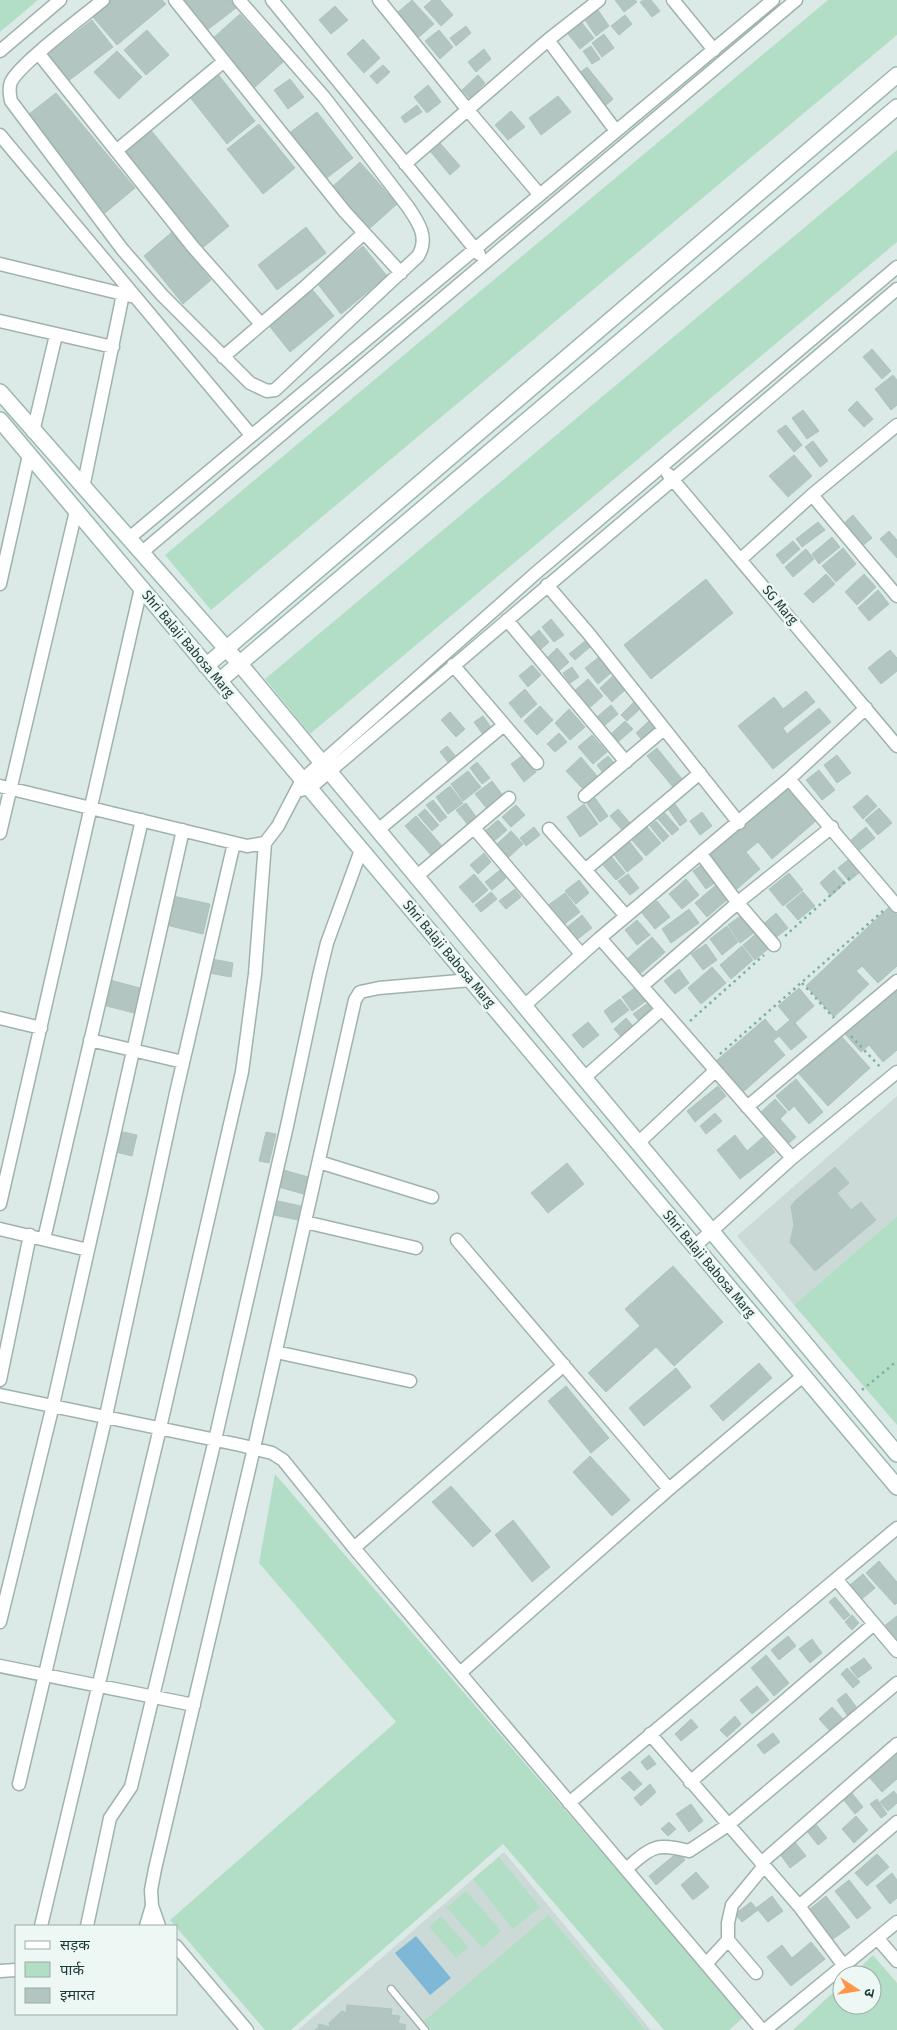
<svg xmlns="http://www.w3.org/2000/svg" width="897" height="2030" font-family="'Fira Sans Condensed','Noto Sans Devanagari',sans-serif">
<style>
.built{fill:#cbdad6}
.green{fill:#b3dec6}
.water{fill:#7eb8d6}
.building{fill:#b2c5c0;stroke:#aec4bf}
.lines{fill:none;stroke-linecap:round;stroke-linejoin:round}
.lane-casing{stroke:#9fb2af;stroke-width:9}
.street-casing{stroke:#9fb2af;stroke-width:15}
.secondary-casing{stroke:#9bb7b2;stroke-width:18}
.path{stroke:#7ab1aa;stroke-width:2.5;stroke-dasharray:2.5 4;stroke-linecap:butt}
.lane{stroke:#fff;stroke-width:6}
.street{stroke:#fff;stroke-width:12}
.secondary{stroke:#fff;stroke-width:15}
.labels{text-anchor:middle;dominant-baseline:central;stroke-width:5;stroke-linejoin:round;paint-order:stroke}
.street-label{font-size:14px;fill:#1d3b38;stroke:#edf7f4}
</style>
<rect width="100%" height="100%" fill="#dceae7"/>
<path class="built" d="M897,1096v120l-103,89 -57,-69z
M504,1852l147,178h-353z"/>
<path class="green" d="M0,0h38l-38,32z
M828,0h69v35l-686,575 -46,-55z
M897,150v92l-587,492 -45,-55z
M897,1216v209l-103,-120z
M275,1474l469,543 -15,13h-65l-161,-186 -212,186h-26l-95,-110 226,-198 -137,-159z
M499,1857l41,50 -27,22 -40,-50z
M466,1891l35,40 -19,17 -35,-40z
M548,1915l98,115h-214l-8,-9z
M441,1916l27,31 -12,11 -27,-31z
M873,1955l24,28v47h-104l49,-46v21h30v-30h-20z"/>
<path class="water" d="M416,1936l35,42 -21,17 -35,-42z"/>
<path class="building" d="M110,0h52l4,4 -49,41 -25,-29z
M182,0h49l5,8 -30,23z
M412,0l22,24 -15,13 -21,-25z
M432,0h8l13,15 -12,11 -17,-19z
M615,0h20l2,2 -13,10z
M644,0h7l9,11 -8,6 -12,-15z
M335,6l13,14 -17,14 -12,-14z
M598,10l11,16 -13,10 -11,-16z
M240,14l43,48 -28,25 -43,-48z
M625,15l7,9 -13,11 -8,-9z
M92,20l21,27 -46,35 -21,-27z
M582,23l12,15 -14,11 -12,-15z
M466,26l5,7 -15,13 -6,-8z
M147,30l22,25 -23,20 -22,-25z
M439,30l14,17 -13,12 -15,-18z
M604,34l10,14 -12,9 -10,-14z
M363,39l17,19 -16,15 -17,-19z
M591,46l9,13 -8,5 -9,-13z
M484,49l7,10 -15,13 -8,-10z
M117,51l25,26 -23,22 -25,-27z
M383,65l7,7 -13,12 -7,-8z
M587,67l26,32 -10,9 -26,-33z
M217,73l38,48 -28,23 -38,-48z
M478,75l7,8 -15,16 -8,-9z
M290,79l14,18 -16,12 -14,-19z
M428,85l13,17 -14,11 -13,-16z
M56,93l79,95 -30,25 -76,-99z
M558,96l13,16 -30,23 -12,-17z
M417,105l5,7 -17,11 -4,-6z
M511,111l14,16 -17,13 -13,-15z
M317,112l36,46 -29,22 -36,-46z
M259,124l36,44 -32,26 -36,-45z
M150,129l79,97 -29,24 -80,-97z
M440,143l20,23 -10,9 -20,-24z
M360,162l37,42 -28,25 -37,-42z
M306,227l20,26 -49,37 -19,-25z
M172,232l39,48 -28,24 -39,-48z
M363,246l24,30 -46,38 -24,-31z
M311,288l23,28 -44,36 -23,-29z
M872,349l19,22 -9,8 -19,-22z
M893,375l4,5v25l-6,5 -16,-21z
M857,401l16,18 -9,8 -16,-17z
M803,410l16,21 -12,8 -15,-21z
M786,425l16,20 -8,7 -17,-21z
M813,441l15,20 -8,6 -15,-20z
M794,455l18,21 -24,21 -19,-21z
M853,515l19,23 -11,9 -18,-23z
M818,522l7,8 -23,17 -6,-8z
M889,531l8,9v18l-17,-19z
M832,537l8,10 -21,17 -7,-10z
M793,541l7,8 -17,15 -7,-9z
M843,548l13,16 -20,18 -14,-16z
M806,549l8,10 -21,18 -8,-10z
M826,574l9,10 -22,19 -9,-9z
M864,574l12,13 -19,18 -12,-13z
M706,579l27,34 -82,66 -27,-34z
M878,590l11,14 -20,17 -11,-13z
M551,619l13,16 -10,7 -12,-15z
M539,630l10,12 -10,9 -10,-12z
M585,641l5,6 -15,13 -6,-6z
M557,648l12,14 -10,9 -12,-13z
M890,650l7,8v13l-16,13 -13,-16z
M599,657l12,16 -13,11 -13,-16z
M532,665l9,10 -13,12 -9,-11z
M572,667l7,10 -9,6 -7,-10z
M614,675l12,14 -14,13 -12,-14z
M588,679l15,17 -16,14 -15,-17z
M525,689l12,15 -16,14 -12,-15z
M806,691l9,11 -32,26 4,6 32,-26 12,14 -58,47 -35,-43 36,-29 9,12z
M634,702l7,6 -14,13 -6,-6z
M611,705l7,9 -14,12 -7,-9z
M540,706l13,14 -16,15 -13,-14z
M569,709l16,18 -15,13 -15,-17z
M450,712l15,17 -9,8 -15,-17z
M483,716l10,14 -9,6 -10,-14z
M650,720l6,8 -14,12 -6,-7z
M625,721l8,8 -16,14 -7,-8z
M559,733l8,9 -12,10 -8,-8z
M592,735l15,17 -14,12 -15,-17z
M447,746l12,14 -8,6 -11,-14z
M657,748l25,31 -9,8 -26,-31z
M523,755l13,17 -12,10 -13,-18z
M837,755l14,18 -14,10 -13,-18z
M608,756l7,8 -12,9 -6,-8z
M581,757l16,19 -14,13 -17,-18z
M477,762l13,16 -8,6 -12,-16z
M819,770l16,20 -13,10 -16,-20z
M468,771l13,16 -18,14 -12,-17z
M492,781l12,16 -16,13 -13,-16z
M450,786l13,17 -15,11 -12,-17z
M788,786l29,34 -45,39 -14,-17 -12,10 14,17 -30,26 -29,-34z
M867,795l10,11 -14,13 -10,-12z
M595,798l13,18 -8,6 -13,-18z
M433,800l14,17 -7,5 -14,-17z
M466,803l11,15 -9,7 -12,-15z
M584,804l14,20 -18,13 -13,-20z
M675,804l12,17 -7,5 -12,-17z
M516,805l9,10 -14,12 -9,-10z
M879,808l13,15 -14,12 -13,-15z
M425,809l14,16 -7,6 -14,-16z
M618,809l12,14 -8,7 -12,-14z
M702,812l10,14 -12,9 -10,-14z
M665,813l14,16 -7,6 -14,-16z
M416,816l27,31 -11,9 -27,-30z
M498,820l9,10 -14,12 -9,-10z
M656,821l13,15 -6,6 -13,-16z
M534,827l6,8 -14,11 -6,-8z
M647,827l14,16 -15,13 -14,-16z
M866,827l9,11 -15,12 -9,-10z
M511,831l12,13 -15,14 -12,-13z
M630,842l13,17 -16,13 -13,-17z
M484,853l7,9 -13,12 -8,-9z
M612,857l13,16 -9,7 -13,-15z
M849,859l11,13 -11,9 -11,-13z
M703,864l13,18 -10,7 -13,-18z
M500,870l6,8 -14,12 -7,-8z
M834,870l11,13 -14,13 -11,-13z
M789,873l14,17 -20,16 -14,-17z
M474,874l14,16 -15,13 -14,-16z
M628,874l11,14 -9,7 -12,-14z
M686,879l13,16 -17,14 -13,-15z
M579,880l10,13 -13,11 -11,-13z
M717,884l12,14 -22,19 -12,-14z
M515,889l6,8 -15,12 -7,-8z
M491,892l6,7 -16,13 -6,-7z
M803,892l12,14 -17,14 -12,-14z
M565,893l15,19 -18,14 -15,-20z
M173,896l37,8 -7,30 -37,-9z
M657,901l13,16 -15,12 -13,-16z
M889,907l8,8v51l-19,17 -16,-17 -6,5 13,13 -35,33 -28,-31z
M689,909l10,14 -28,20 -9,-14z
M776,913l12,15 -18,14 -11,-14z
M743,914l12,18 -15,11 -12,-18z
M582,915l10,13 -17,13 -10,-12z
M637,920l13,15 -13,10 -12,-15z
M727,926l11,16 -16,13 -12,-16z
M757,933l12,15 -14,12 -12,-15z
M652,937l13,15 -24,21 -13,-15z
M706,944l11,16 -14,10 -12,-16z
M742,946l11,14 -22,19 -11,-14z
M212,959l21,4 -2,14 -22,-4z
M712,967l14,16 -25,21 -13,-16z
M679,969l10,14 -14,11 -11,-13z
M110,980l30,8 -6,25 -31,-8z
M636,987l10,14 -14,10 -10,-14z
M799,988l15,18 -19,17 12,14 -16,13 -12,-14 -6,5 12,14 -42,37 -27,-31 49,-42 11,13 14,-12 -12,-14z
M897,989v61l-14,12 -14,-17 -8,7 -16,-18z
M620,999l9,11 -17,13 -8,-12z
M648,1003l5,8 -12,12 -8,-9z
M626,1018l8,9 -12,11 -8,-9z
M588,1022l11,13 -16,13 -11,-13z
M841,1036l29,32 -42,38 -29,-32z
M796,1079l27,33 -14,12 -15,-18 -5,5 -13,-15z
M718,1086l8,10 -31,26 -8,-11z
M775,1099l12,13 -7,7 16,18 -7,6 -28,-31z
M715,1113l7,8 -16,13 -6,-8z
M118,1131l19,4 -5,21 -20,-5z
M266,1132l10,2 -7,29 -10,-2z
M735,1135l12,16 16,-14 12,15 -35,27 -23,-29z
M567,1163l17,21 -36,29 -17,-20z
M835,1167l14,16 -12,10 14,17 10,-8 15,18 -61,51 -25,-29 4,-17 -3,-19 5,-6z
M280,1169l32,9 -5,17 -32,-9z
M273,1200l28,6 -3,14 -29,-6z
M673,1266l50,56 -49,44 -18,-19 -50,45 -18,-19 52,-47 -15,-17z
M759,1363l13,15 -49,43 -13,-15z
M676,1368l15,19 -47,39 -15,-18z
M566,1386l43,52 -18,15 -43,-52z
M590,1456l40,44 -18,16 -39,-44z
M451,1486l40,45 -18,16 -41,-45z
M513,1520l37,47 -18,15 -37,-47z
M879,1561l18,21v21l-2,2 -29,-32z
M863,1574l12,14 -13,11 -12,-14z
M835,1597l15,18 -6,5 -15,-18z
M852,1615l7,8 -7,7 -7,-8z
M897,1616v27l-13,-17z
M788,1636l8,10 -17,14 -8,-10z
M812,1639l10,14 -12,10 -11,-14z
M766,1655l23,28 -15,13 -23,-28z
M864,1658l8,10 -14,10 -8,-10z
M847,1668l13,14 -7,6 -12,-14z
M757,1686l12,14 -17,14 -12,-14z
M846,1693l11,15 -10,7 -10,-15z
M832,1707l11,12 -13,12 -11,-12z
M735,1716l6,8 -14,13 -7,-7z
M691,1719l7,8 -17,14 -6,-7z
M773,1733l7,9 -16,12 -7,-9z
M897,1754v25l-15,13 -13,-15z
M649,1755l7,9 -9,6 -6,-8z
M630,1771l12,13 -8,7 -13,-13z
M650,1784l6,8 -15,14 -7,-8z
M894,1791l3,4v8l-9,8 -8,-9z
M851,1792l12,15 -8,7 -12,-15z
M877,1799l10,15 -6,4 -11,-14z
M691,1804l12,17 -14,11 -13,-18z
M856,1816l12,14 -14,13 -12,-14z
M669,1822l7,7 -8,7 -7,-7z
M815,1823l12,15 -9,7 -12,-15z
M795,1842l11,14 -16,12 -10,-14z
M678,1852l7,8 -29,25 -7,-9z
M877,1854l12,13 -22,19 -12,-13z
M696,1872l13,15 -16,13 -12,-15z
M892,1873l5,7v18l-7,6 -14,-18z
M849,1880l22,28 -14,11 -22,-28z
M772,1896l11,15 -15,11 -10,-12 -16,12 -7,-8 16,-12 5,6z
M826,1896l24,31 -17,12 -23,-30z
M811,1942l14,17 -34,27 -24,-29 15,-12 10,13z
M347,2005l45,4 -1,6 9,1 -2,7 8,2 -1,5h-90l3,-2 1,-4 11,3 -1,-4 13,-12 4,2z"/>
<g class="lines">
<defs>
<path id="lane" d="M391,1989l34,41"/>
<path id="street" d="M103,0c-19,16 -84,64 -92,82 -3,7 -1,13 0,19l111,148 40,46 88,88 17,8 8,-1 143,-134c11,-18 1,-33 -10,-49l-84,-110 -85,-97
M175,0l170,212 56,61
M272,0l207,254
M379,0l88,109 72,85
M673,0l41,50
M548,40l68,91
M0,51l60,-51
M39,54l154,193 68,77
M0,135l251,300
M116,151l107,-89
M405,164l143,-124 51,-40
M0,264l131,32
M0,321l113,26
M223,357l83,-71 58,-53
M33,432l23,-97
M668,474l229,272
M83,488l40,-194
M812,495l85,101
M128,539l645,-539
M141,553l655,-553
M741,559l71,-64 85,-70
M0,584l29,-129
M547,585l42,49 150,189
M507,620l119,142
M453,665l84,98
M789,779l108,127
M0,786l247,60 18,-3 13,-17 24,-46 235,-208 360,-305
M301,790l9,-2 587,-499
M585,796l79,-67
M474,828l107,126
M549,829l77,87
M378,830l126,-105
M0,833l76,-322
M701,854l36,48 37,43
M585,870l115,-97
M417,876l92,-78
M600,938l192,220
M642,986l100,-87 90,-72
M524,1006l76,-68 189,-159 77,-71
M0,1018l41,10
M90,1040l93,22
M584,1078l77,-68
M747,1107l150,-126
M638,1143l77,-72
M319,1162l113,35
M0,1204l141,-616
M305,1222l111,26
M0,1229l88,21
M44,1239l98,-419
M457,1240l212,249
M695,1246l97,-88 105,-86
M276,1352l134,29
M0,1380l30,-145
M0,1395l240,50 32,8 11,7 71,88 408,482
M354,1548l210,-183
M836,1579l61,72
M0,1622l53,-217 130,-575
M0,1666l194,39
M460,1673l209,-184 134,-113
M650,1734l149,172 45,60
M690,1782l184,-158
M19,1784l87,-368 70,-323 58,-250
M569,1803l328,-275
M761,1863l136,-119
M626,1869c26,-22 29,-27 63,-18l39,-26 169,-142
M152,1906l7,20
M799,1906l98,-84
M41,1926l119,-498 82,-356 13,-98 10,-131
M87,1926l23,-108 21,-31 22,-91 62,-256 72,-314 32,-150 8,-33 34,-93
M146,1926l6,-20 -1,-16 4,-21 99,-421 101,-448 5,-8 19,-4 92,-8
M878,1939l19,22
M728,1940l28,33
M176,1946l71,84
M706,1964l22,-24v-17l4,-18 32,-39
M0,1971l16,-1
M765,2030l132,-108"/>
<path id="secondary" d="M0,392l239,271 658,791
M0,420l897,1067
M206,666l691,-591
M219,681l678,-574"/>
</defs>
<use href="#lane" class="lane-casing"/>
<use href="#street" class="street-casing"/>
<use href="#secondary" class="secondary-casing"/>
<path class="path" d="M785,936l68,-61
M802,983l32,35
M690,1021l74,-66
M851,1036l31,33
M720,1054l163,-143
M862,1390l35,-29"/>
<use href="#lane" class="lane"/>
<use href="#street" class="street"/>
<use href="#secondary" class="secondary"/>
</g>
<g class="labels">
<g class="street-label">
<text transform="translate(780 605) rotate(50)">SG Marg</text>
<text transform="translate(188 644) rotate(50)">Shri Balaji Babosa Marg</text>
<text transform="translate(449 954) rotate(50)">Shri Balaji Babosa Marg</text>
<text transform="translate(709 1264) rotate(50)">Shri Balaji Babosa Marg</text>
</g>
</g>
<rect x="15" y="1925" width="162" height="90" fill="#edf7f4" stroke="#9aaca9"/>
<rect x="25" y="1941" width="25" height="8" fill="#ffffff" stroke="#9aaca9"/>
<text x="60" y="1950" font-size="15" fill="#1d3b38">सड़क</text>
<rect x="25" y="1962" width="25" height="15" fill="#b3dec6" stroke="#9aaca9"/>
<text x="60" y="1975" font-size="15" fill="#1d3b38">पार्क</text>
<rect x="25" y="1988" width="25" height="15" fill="#b2c5c0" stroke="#9aaca9"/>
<text x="60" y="2000" font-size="15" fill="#1d3b38">इमारत</text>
<g transform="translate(857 1990) rotate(102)"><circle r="24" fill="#edf7f4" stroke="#9aaca9"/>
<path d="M0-4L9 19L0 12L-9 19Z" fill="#ff9546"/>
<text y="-8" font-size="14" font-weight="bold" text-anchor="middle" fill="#1d3b38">उ</text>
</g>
</svg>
